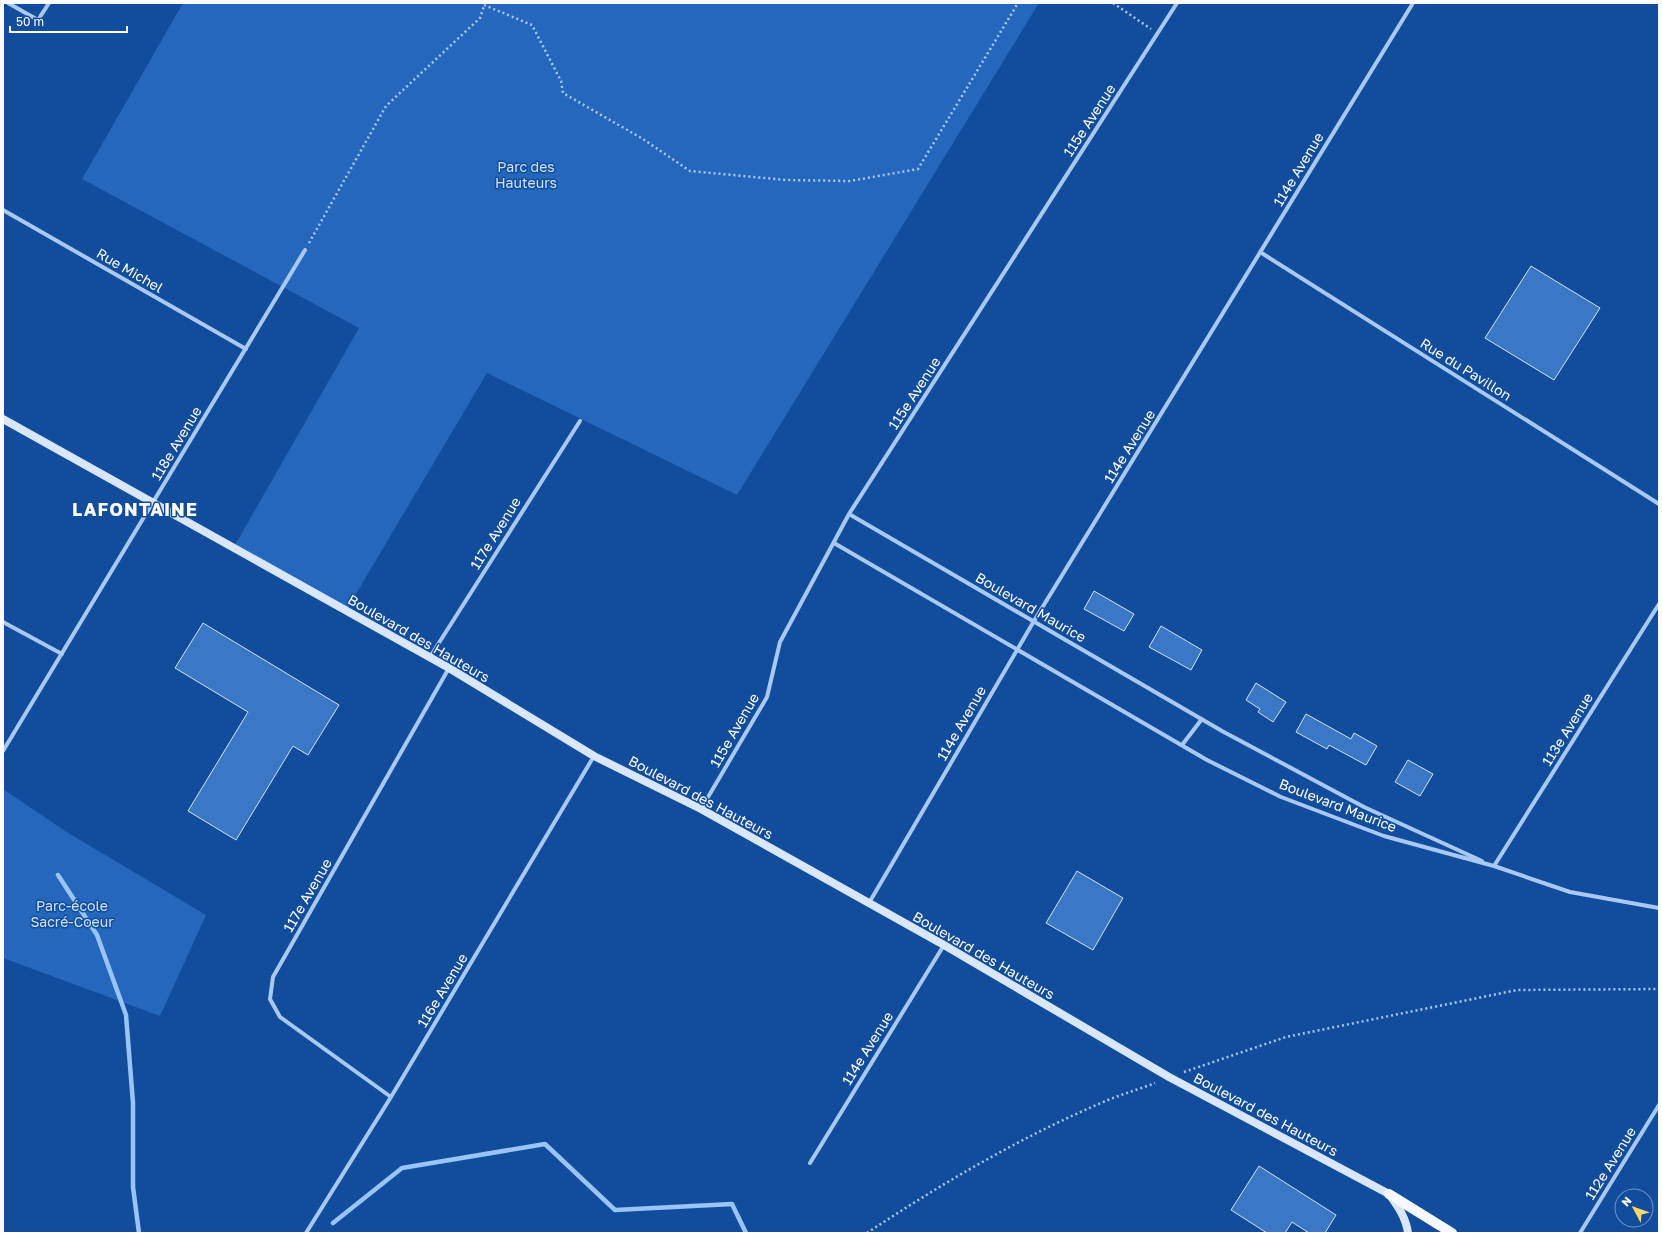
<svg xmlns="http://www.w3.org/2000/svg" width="1662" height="1236" font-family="'Golos Text',sans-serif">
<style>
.green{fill:#2467bc}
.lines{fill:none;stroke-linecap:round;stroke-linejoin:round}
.stream{stroke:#99c4f8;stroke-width:4.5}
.building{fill:#3a77c4;stroke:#d0e4fe}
.path{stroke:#a7c9f4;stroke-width:2.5;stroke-dasharray:2 3;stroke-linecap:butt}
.minor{stroke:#a7c9f4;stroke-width:4}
.secondary{stroke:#d8e7fd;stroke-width:8}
.primary{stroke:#f5f9ff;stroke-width:10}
.labels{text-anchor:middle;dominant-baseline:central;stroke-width:3;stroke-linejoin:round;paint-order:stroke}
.street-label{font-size:14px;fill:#fff;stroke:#124d9d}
.park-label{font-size:14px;fill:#d0e4fe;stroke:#124d9d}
.district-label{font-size:18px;font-weight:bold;letter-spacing:1px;fill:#fff;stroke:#124d9d}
</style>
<rect width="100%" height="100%" fill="#124d9d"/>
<path class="green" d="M183,3h856l-302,492 -250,-122 -140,236 -112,-64 124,-217 -277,-149z
M3,789l62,42 141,84 -46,101 -157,-58z"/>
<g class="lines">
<path class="stream" d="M58,875l39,60 29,80 7,88v84l6,46
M333,1223l69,-55 143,-24 70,66 117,-6 14,29"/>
</g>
<path class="building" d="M1531,266l69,42 -46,72 -69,-42z
M1094,591l40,23 -10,17 -40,-22z
M203,623l136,82 -31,50 -15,-9 -57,94 -48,-29 60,-99 -73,-44z
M1161,626l41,24 -11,20 -42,-23z
M1256,683l30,19 -13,20 -15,-10 2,-3 -14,-9z
M1306,714l45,25 3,-6 23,13 -11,19 -37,-20 -2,4 -31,-17z
M1408,760l25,14 -13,22 -25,-14z
M1077,871l46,27 -30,52 -47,-27z
M1259,1166l77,49 -11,18h-16l-17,-11 -7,11h-18l-36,-23z"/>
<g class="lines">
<path class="path" d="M1113,3l38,26
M484,5l48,20 29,56 2,12 80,46 47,32 96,9 64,1 68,-12 100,-166
M309,243l77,-137 94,-88 5,-15
M1184,1072l102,-35 231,-47 142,-1
M867,1233c74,-49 152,-95 234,-130 18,-8 36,-13 54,-20"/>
<path class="minor" d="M8,3l30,17 11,-17
M3,210l243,139
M1260,252l399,252
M849,514l373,217 142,76 118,54
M834,543l373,217 74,37 103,39 110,30 76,26 89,16
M3,622l59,32
M430,657l150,-236
M1182,745l20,-26
M3,751l302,-501
M701,809l66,-112 13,-55 69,-128 328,-511
M1494,866l165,-262
M869,903l165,-282 379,-618
M391,1097l-111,-80 -10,-18 3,-22 176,-309
M810,1163l134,-218
M306,1233l85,-136 203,-341
M1580,1233l79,-128"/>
<path class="secondary" d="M3,419l446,249 145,88 107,53 243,136 225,132 220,117c9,12 17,24 19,39"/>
<path class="primary" d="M1389,1194l63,39"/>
</g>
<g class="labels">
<g class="street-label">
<text transform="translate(1089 120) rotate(-57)">115e Avenue</text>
<text transform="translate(1298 169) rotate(-59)">114e Avenue</text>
<text transform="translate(130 270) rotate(30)">Rue Michel</text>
<text transform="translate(1466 369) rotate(32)">Rue du Pavillon</text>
<text transform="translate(914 393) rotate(-57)">115e Avenue</text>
<text transform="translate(176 443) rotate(-59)">118e Avenue</text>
<text transform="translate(1129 446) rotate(-58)">114e Avenue</text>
<text transform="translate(495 533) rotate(-58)">117e Avenue</text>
<text transform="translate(1031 607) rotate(30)">Boulevard Maurice</text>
<text transform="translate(419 638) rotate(30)">Boulevard des Hauteurs</text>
<text transform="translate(961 723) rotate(-60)">114e Avenue</text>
<text transform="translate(1567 729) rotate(-58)">113e Avenue</text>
<text transform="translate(734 730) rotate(-60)">115e Avenue</text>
<text transform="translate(701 797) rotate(28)">Boulevard des Hauteurs</text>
<text transform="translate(1338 805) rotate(21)">Boulevard Maurice</text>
<text transform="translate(307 895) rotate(-60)">117e Avenue</text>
<text transform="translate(984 955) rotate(30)">Boulevard des Hauteurs</text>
<text transform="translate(442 990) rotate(-59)">116e Avenue</text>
<text transform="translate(867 1048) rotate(-58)">114e Avenue</text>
<text transform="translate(1266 1114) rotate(28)">Boulevard des Hauteurs</text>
<text transform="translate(1610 1163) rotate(-58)">112e Avenue</text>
</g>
<g class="park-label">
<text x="526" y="166">Parc des<tspan x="526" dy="16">Hauteurs</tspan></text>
<text x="72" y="905">Parc-école<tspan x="72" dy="16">Sacré-Coeur</tspan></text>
</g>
<g class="district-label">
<text x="135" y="509">LAFONTAINE</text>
</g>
</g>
<rect width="1662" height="1236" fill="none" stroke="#ffffff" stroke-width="8"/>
<g transform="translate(1634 1208) rotate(311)"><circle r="19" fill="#124d9d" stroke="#7194c4"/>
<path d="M0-3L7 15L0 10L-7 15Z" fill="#ffd66b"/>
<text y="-6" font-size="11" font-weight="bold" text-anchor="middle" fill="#ffffff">N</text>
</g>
<path d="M10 26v6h117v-6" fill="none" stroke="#ffffff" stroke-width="2"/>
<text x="16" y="26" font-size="12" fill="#ffffff" stroke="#124d9d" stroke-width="3" paint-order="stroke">50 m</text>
</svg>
